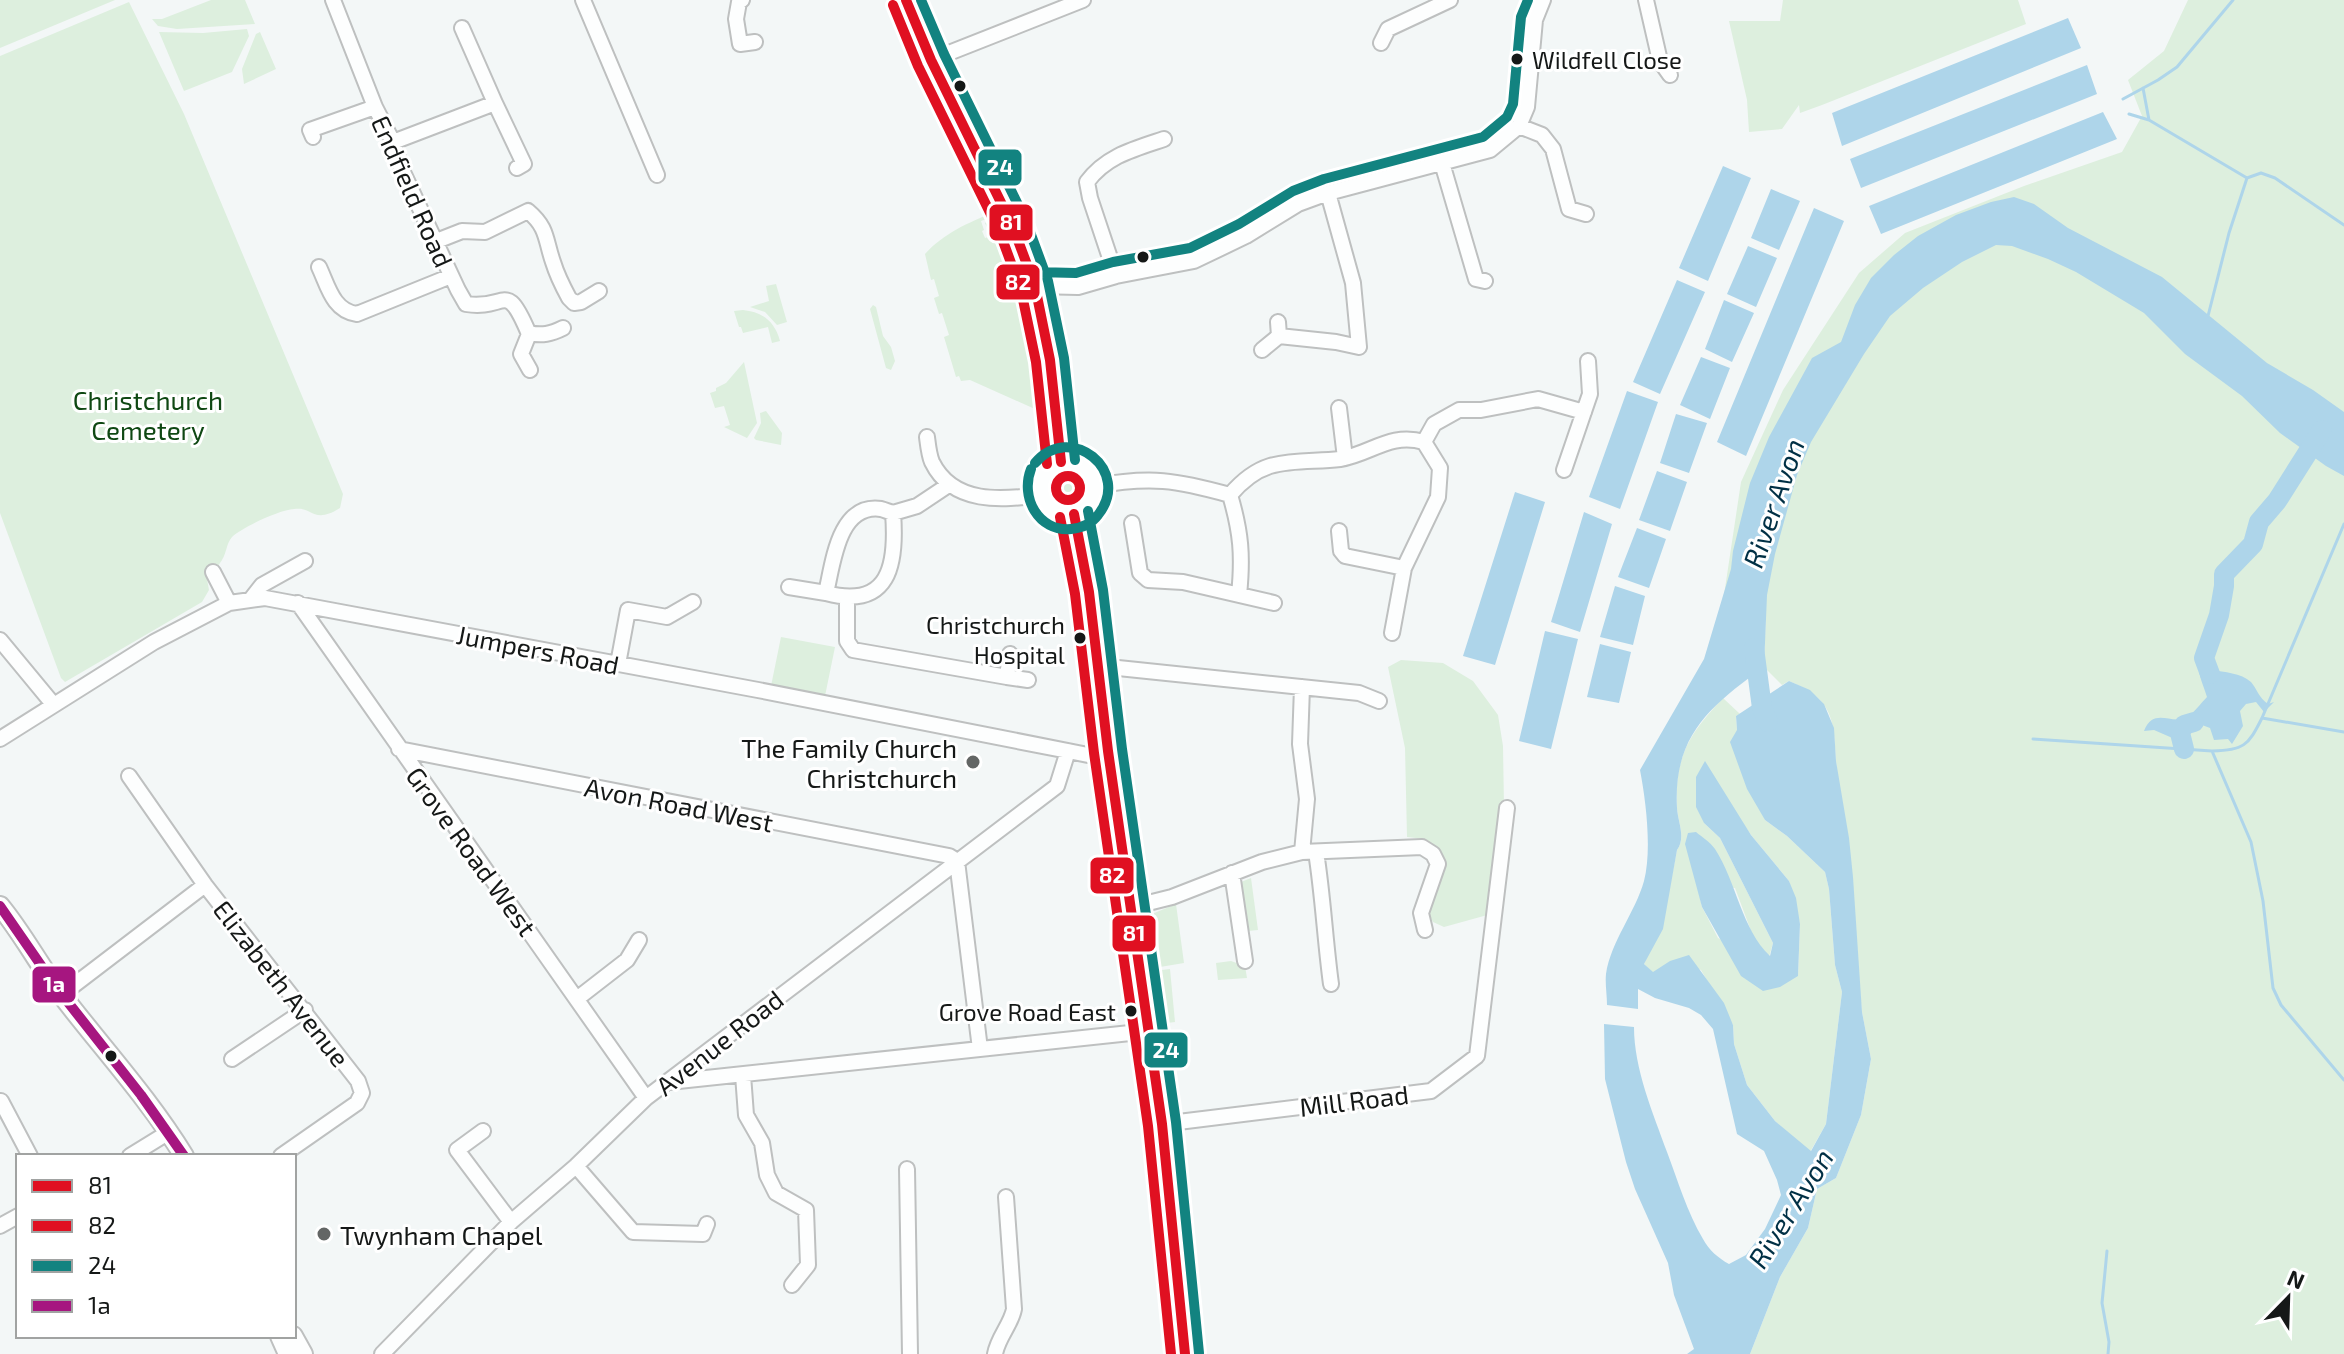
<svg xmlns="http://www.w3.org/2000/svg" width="2344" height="1354" font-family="'Exo 2',sans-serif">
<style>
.green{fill:#ddefde;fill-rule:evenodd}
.water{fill:#aed5ea}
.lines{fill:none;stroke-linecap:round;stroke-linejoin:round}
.stream{stroke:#aed5ea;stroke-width:3}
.river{stroke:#aed5ea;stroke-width:20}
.minor-casing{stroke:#bec0c0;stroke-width:18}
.major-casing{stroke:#bec0c0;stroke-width:22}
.minor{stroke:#fdfefe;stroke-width:14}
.major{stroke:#fdfefe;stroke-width:18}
.bus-1-casing{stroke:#fff;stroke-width:16}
.bus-2-casing{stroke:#fff;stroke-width:16}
.bus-3-casing{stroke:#fff;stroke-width:16}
.bus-4-casing{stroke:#fff;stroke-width:16}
.bus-1{stroke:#e01021;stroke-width:10}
.bus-2{stroke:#e01021;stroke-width:10}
.bus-3{stroke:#128380;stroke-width:10}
.bus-4{stroke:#a61680;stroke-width:10}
.bus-dot{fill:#151817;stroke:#fff;stroke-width:3}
.poi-dot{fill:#636665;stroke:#fff;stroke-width:3}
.labels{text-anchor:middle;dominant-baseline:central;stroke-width:6;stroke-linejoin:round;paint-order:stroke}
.bus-label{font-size:24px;fill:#151817;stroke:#fff;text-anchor:end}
.street-label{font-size:26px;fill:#151817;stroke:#fff}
.park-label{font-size:26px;fill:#0f4813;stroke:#fff}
.poi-label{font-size:26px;fill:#151817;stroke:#fff;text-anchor:end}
.water-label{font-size:28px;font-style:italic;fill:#003045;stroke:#fff}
.line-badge{stroke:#fff;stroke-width:3}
.badge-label{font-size:22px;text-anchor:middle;font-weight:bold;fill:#fff}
</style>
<rect width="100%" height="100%" fill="#f3f7f7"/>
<path class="green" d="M0,0h115l-115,48z
M211,0h34l10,24 -78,5 -19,-3 -6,-7h10z
M1783,0h235l8,24 -204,81 -22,8 -1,-8 -17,24 -33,3 -2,-32 -18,-79h51z
M2188,0h156v1354h-594l30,-77 28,-49 9,-39 19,-11 25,-63 10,-56 -9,-47 -26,-251c-2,-44 -4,-62 -47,-80l-7,4 -18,-18 2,-58 -42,-14 17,-113 42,-92 76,-117 46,-40 119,-47 98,-34 20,-36 -14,-36 36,-29z
M129,2l55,112 159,380 -3,14c-27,17 -27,-2 -46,1 -15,1 -51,18 -62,28 -6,7 -5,15 -10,23 -4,7 -10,12 -15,19l2,11 -7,12 -137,80 -4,-4 -61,-165v-457z
M247,29l2,7 -17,36 -48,19 -25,-59 44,1z
M260,32l16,37 -32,15 -2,-15 14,-35z
M994,212l1,4 -14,5 3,9 -2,1 3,7 6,-2 -6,-13 11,-5 29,89 24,104 -14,-2 -65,-29 -9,1 -2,-5 -3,1 -12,-40 5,-2 -7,-22 -3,1 -5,-16 5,-2 -5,-17 -3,1 -6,-26c19,-21 43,-31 69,-42z
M776,284l11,38 -10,3 -12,-13 -15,-5 19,-6 -3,-15z
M873,305l3,2 7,29 8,11 4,14 -4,9 -5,-2 -16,-59z
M743,310c20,2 32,12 37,31l-8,2 -4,-16 -25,6 -2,-6h-2l-5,-16z
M744,362l13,61 -10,15 -23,-11 6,-2 -6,-19 -9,2 -5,-15 6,-2v-3l10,-5z
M766,411l16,22 -1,12 -25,-5 -2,-2 7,-15 -1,-10z
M1055 488a12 12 0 1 1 24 0a12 12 0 1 1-24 0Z
M781,637l54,10 -10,49 -54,-10z
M1401,660l42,3 30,18 25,34 5,31 1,61 -13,107 -47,13 -11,-5 -5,-9 13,-59 -16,-15 -18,-2 -2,-89 -17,-81z
M1723,698l17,16 -4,2 1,14 28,90 22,16 38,36 4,17 6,76 7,27 -16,132 -16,28 -35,-31 -28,-36 -13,-41 -1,-19 -32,-55 -30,-9 -18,12 -9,-9c17,-36 26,-75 33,-114 9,-13 1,-27 0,-42 -3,-51 12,-74 46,-110zM1732,807l19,28 38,46 11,43 -2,52 -80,-38 -16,-31 -5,-23 38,4 19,51 15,18 4,-14 -53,-105 -16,-15z
M1251,878l7,52 -10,1 -7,-49z
M1176,904l8,59 -30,5 -2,-54z
M1231,961l14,5 2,12 -29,2 -2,-17z
M1170,969l5,53 -16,2 -5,-53z"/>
<path class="water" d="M2068,18l13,30 -239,98 -10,-33z
M2087,65l10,29 -236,94 -11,-29z
M2103,112l14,27 -236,95 -12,-28z
M1723,166l28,12 -43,103 -29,-13z
M1771,189l29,12 -21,49 -28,-12z
M2014,197l20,7 34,24 94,49 105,86 46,27 31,22v64l-18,-10 -46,-33 -38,-37 -57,-42 -41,-41 -68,-41 -28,-13 -36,-13 -16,-1 -34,17 -39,26 -33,28 -26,38 -53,88 -14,33 -22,79 -8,41 -3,72c-54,39 -91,69 -87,141 1,15 9,29 0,42l-14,79 -19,35 9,8 17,-11 19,-6 35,48 9,22 1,19 13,41 28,36 36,30 15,-27 16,-132 -7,-27 -6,-76 -4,-17 -38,-36 -22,-16 -18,-31 -17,-47 7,-12 -1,-14 53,-35 21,9 14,14 10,24 2,33 13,77 4,39 9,135 9,47 -10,56 -25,63 -19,11 -9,39 -28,49 -30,77h-63l7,-5 -20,-54 -6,-32 -33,-74 -9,-27 -21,-83 -1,-55 30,3c0,42 19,86 33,125 11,29 20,60 36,87 6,11 15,19 26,25l17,-9 19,-26 16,-34 -4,-15 -13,-29 -27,-17 -24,-105 -12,-14 -12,-7 -34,-10 -17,-9v20l-31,-4c0,-10 -2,-21 -1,-31 5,-33 29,-61 38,-93 8,-31 2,-80 -4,-111l64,-111 27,-90 2,-18 17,-68 19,-46 43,-79 29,-16 14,-37 16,-27 23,-23 24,-19 38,-21 35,-13z
M1814,208l30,13 -98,235 -29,-14z
M1748,246l29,12 -21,49 -29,-13z
M1677,280l28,12 -45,102 -27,-12z
M1724,300l30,13 -22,49 -27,-13z
M1701,357l29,11 -20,51 -30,-14z
M1627,391l31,11 -38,107 -31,-12z
M1676,414l31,9 -18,50 -29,-10z
M1657,471l30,11 -17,49 -31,-11z
M1515,492l30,10 -50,163 -32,-9z
M1584,512l28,12 -32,108 -29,-10z
M1637,528l29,11 -17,49 -31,-11z
M1615,586l30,10 -12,49 -33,-8z
M1545,631l33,8 -27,110 -32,-8z
M1600,644l31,8 -12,51 -32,-6z
M2204,647l5,4 3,19c12,2 29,3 39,12 6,7 8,16 17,22l6,-2 -10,10 -8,-10 -10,2 -6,7 3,15 -11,18 -4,-5 -14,1 -4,-12 -8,-3 -11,2 -8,12 -6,1 -23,-10 -10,1c10,-25 28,-5 43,-14 7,-4 14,-14 20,-20 -6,-19 -14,-31 -3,-50z
M1705,761l46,74 38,46 7,17 4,26 -2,52 -18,11 -17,4 -22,-15 -39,-69 -17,-63 3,-11 8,-1c6,5 14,10 19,17 21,32 27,81 55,107l3,-13 -53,-105 -16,-15 -8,-16v-30z"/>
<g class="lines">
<path class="stream" d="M2143,88l6,32
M2123,99l35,-19 19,-13 56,-67
M2129,114l20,6 98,58
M2247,178l14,-5 14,5 69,47
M2208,316l21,-83 18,-55
M2262,718l82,14
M2033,739l179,12c32,-1 36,-5 50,-33l82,-194
M2212,751l39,91 12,59 10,87 8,17 63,75
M2107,1251l-5,52 7,39 -1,12"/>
<path class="river" d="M1754,648l8,60 6,14
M2210,674l-6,-16 15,-43 5,-29v-12l29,-30 6,-22 18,-21 45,-71
M2184,749l-4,-16 4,-8 10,-3"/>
<defs>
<path id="minor" d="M333,0l42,107 18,35 9,28 56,120 8,14c41,7 39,-27 63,30l-8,20 9,16
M583,0l74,175
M742,0l-3,2 -3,17 4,25 15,-2
M1646,0l14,61 10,14
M462,28l33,75
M1381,43l7,-14 62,-29
M931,60l152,-60
M1519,126l23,9 11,14 16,60 17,5
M313,137l-3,-7 65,-23
M393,142l102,-39 29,61 -7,4
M1442,163l34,116 9,2
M434,242l28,-11 23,1 43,-21c20,17 17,28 25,51 4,13 10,25 16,36l5,5 7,-1 18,-11
M319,267c9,19 14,44 38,47l94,-38
M1116,276l-26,-78 -3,-16c19,-26 47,-33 77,-43
M1035,286l43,1 38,-11 78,-15 52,-25 52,-32 30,-11 162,-43 29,-24 8,-19 8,-87 8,-20
M1278,322l1,14 57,6 23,5 -6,-64 -25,-90
M529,333c13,3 22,1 34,-5
M1262,350l17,-14
M1339,408l6,50
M927,437c1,8 2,18 5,25 21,43 70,38 109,33
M1424,442l10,-18 25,-14h22l57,-11 46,13
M1564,470l26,-76 -2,-33
M1095,486c56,-10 81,-6 135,9 11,-13 24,-24 40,-29 23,-7 47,-4 70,-7 31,-5 50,-27 84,-17l16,26 -2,29 -34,71 -12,65
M1230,495c11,37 13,61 9,100
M893,513c-4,-1 -8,-3 -12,-4 -43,-6 -48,55 -55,84 64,17 71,-29 67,-80l24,-7 33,-22
M1132,523l8,50 8,7 35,2 91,21
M1339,531l2,20 4,5 59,12
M213,572l16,31
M789,587l37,6
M251,599l11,-14 43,-24
M847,599v42l6,9 154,27 3,-23
M298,603l348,495
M0,640l53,64
M618,664l10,-54 39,7 26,-15
M1099,666l260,27 20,8
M1007,677l21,3
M0,739l154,-97 75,-39 36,-5 493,92 310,61 20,4 20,-4
M399,749l550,107 8,5
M129,776l76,109 153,196 4,12 -5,10 -76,53
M1302,852l5,-53 -7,-55 2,-57
M1316,852c7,44 9,88 15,132
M957,861l23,188
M1232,873l13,88
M1132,907l40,-10 90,-35 40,-10 120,-5 11,7 5,10 -17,49 4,17
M61,995l144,-110
M578,998l49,-38 12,-20
M232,1059l73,-49
M743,1075l3,40 16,28 5,32 9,18 30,17 2,55 -16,20
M669,1082l480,-51
M1,1101l29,55
M1162,1124l269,-33 46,-35 30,-248
M483,1131l-26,19 54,72
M130,1156l39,-24
M576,1166l57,66 70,2 4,-10
M907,1169l3,185
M0,1226l18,-10
M382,1354l129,-132 65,-56 70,-68 411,-312 11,-35
M995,1354c3,-17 16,-29 19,-45l-8,-112"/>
<path id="major" d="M906,0l25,60 82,167 22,59 15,74 11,102
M1041 488a27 27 0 1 1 54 0a27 27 0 1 1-54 0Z
M1074,514l15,78 19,159 54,373 23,230
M0,906c24,29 41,63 64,92 40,52 85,101 120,158
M280,1336l8,18
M293,1336l10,18"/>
</defs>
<use href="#minor" class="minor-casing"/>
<use href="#major" class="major-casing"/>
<use href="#minor" class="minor"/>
<use href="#major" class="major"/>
<defs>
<path id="bus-1" d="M906,0l25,60 82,167 22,59 15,74 11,102
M1074,514l15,78 19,159 54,373 23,230"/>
<path id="bus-2" d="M893,5l25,61 82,167 21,57 15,72 11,102
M1056 488a12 12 0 1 1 24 0a12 12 0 1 1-24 0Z
M1060,517l15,77 19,159 54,373 23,228"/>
<path id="bus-3" d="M921,0l23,54 82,167 22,60 16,77 11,102
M1035,272l41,1 37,-11 77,-14 49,-24 54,-33 31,-12 159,-42 24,-20 6,-13 8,-87 7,-17
M1031,469c-11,28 7,63 40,60 11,-1 21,-6 27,-14 35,-44 -28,-94 -63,-52
M1088,511l15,79 19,159 54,373 23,231"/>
<path id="bus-4" d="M0,906l56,81 85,108 43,61"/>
</defs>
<use href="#bus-1" class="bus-1-casing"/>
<use href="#bus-2" class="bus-2-casing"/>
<use href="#bus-3" class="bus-3-casing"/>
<use href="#bus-4" class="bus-4-casing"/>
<use href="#bus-1" class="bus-1"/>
<use href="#bus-2" class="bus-2"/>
<use href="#bus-3" class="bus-3"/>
<use href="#bus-4" class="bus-4"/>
</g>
<g class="bus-dot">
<circle cx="1517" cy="59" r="7"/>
<circle cx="960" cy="86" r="7"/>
<circle cx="1143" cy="257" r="7"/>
<circle cx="1080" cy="638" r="7"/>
<circle cx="1131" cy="1011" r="7"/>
<circle cx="111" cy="1056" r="7"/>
</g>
<g class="poi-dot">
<circle cx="973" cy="762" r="8"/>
<circle cx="324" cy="1234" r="8"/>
</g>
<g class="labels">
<g class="bus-label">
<text x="1532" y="59" text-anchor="start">Wildfell Close</text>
<text x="1065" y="624">Christchurch<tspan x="1065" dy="30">Hospital</tspan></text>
<text x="1116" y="1011">Grove Road East</text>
</g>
<g class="street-label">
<text transform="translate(413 191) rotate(66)">Endfield Road</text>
<text transform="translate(538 649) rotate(11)">Jumpers Road</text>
<text transform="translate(679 804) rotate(11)">Avon Road West</text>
<text transform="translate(472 851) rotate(54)">Grove Road West</text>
<text transform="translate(282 983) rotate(52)">Elizabeth Avenue</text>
<text transform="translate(719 1042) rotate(-38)">Avenue Road</text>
<text transform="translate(1354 1100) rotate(-7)">Mill Road</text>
</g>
<g class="park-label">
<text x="148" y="399">Christchurch<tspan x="148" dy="30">Cemetery</tspan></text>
</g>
<g class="poi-label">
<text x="957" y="747">The Family Church<tspan x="957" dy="30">Christchurch</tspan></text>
<text x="340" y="1234" text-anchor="start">Twynham Chapel</text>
</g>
<g class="water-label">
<text transform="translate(1773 503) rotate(-71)">River Avon</text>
<text transform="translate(1790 1208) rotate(-58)">River Avon</text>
</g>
</g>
<g class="line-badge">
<rect x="977" y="148" width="46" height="39" rx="8" fill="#128380"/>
<rect x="988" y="203" width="46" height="39" rx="8" fill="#e01021"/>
<rect x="995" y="263" width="46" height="38" rx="8" fill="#e01021"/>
<rect x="1089" y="856" width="46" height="39" rx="8" fill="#e01021"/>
<rect x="1111" y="914" width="46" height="39" rx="8" fill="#e01021"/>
<rect x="31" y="965" width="46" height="39" rx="8" fill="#a61680"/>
<rect x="1143" y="1031" width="46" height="38" rx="8" fill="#128380"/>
</g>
<g class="badge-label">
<text x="1000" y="175">24</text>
<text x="1011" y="230">81</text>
<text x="1018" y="290">82</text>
<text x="1112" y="883">82</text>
<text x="1134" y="941">81</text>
<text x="54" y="992">1a</text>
<text x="1166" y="1058">24</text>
</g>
<rect x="16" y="1154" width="280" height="184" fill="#ffffff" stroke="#a1a3a2" stroke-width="2"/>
<rect x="32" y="1180" width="40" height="12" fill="#e01021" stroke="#a1a3a2" stroke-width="2"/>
<text x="88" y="1194" font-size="24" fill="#151817">81</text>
<rect x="32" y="1220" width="40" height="12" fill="#e01021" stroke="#a1a3a2" stroke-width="2"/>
<text x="88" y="1234" font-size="24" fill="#151817">82</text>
<rect x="32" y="1260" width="40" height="12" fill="#128380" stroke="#a1a3a2" stroke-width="2"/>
<text x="88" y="1274" font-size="24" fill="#151817">24</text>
<rect x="32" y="1300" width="40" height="12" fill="#a61680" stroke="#a1a3a2" stroke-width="2"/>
<text x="88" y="1314" font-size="24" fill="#151817">1a</text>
<g transform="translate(2288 1298) rotate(23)" stroke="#ffffff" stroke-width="6" paint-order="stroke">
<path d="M0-6L14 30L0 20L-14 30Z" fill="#151817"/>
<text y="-12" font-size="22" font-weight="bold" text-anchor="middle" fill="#151817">N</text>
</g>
</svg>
